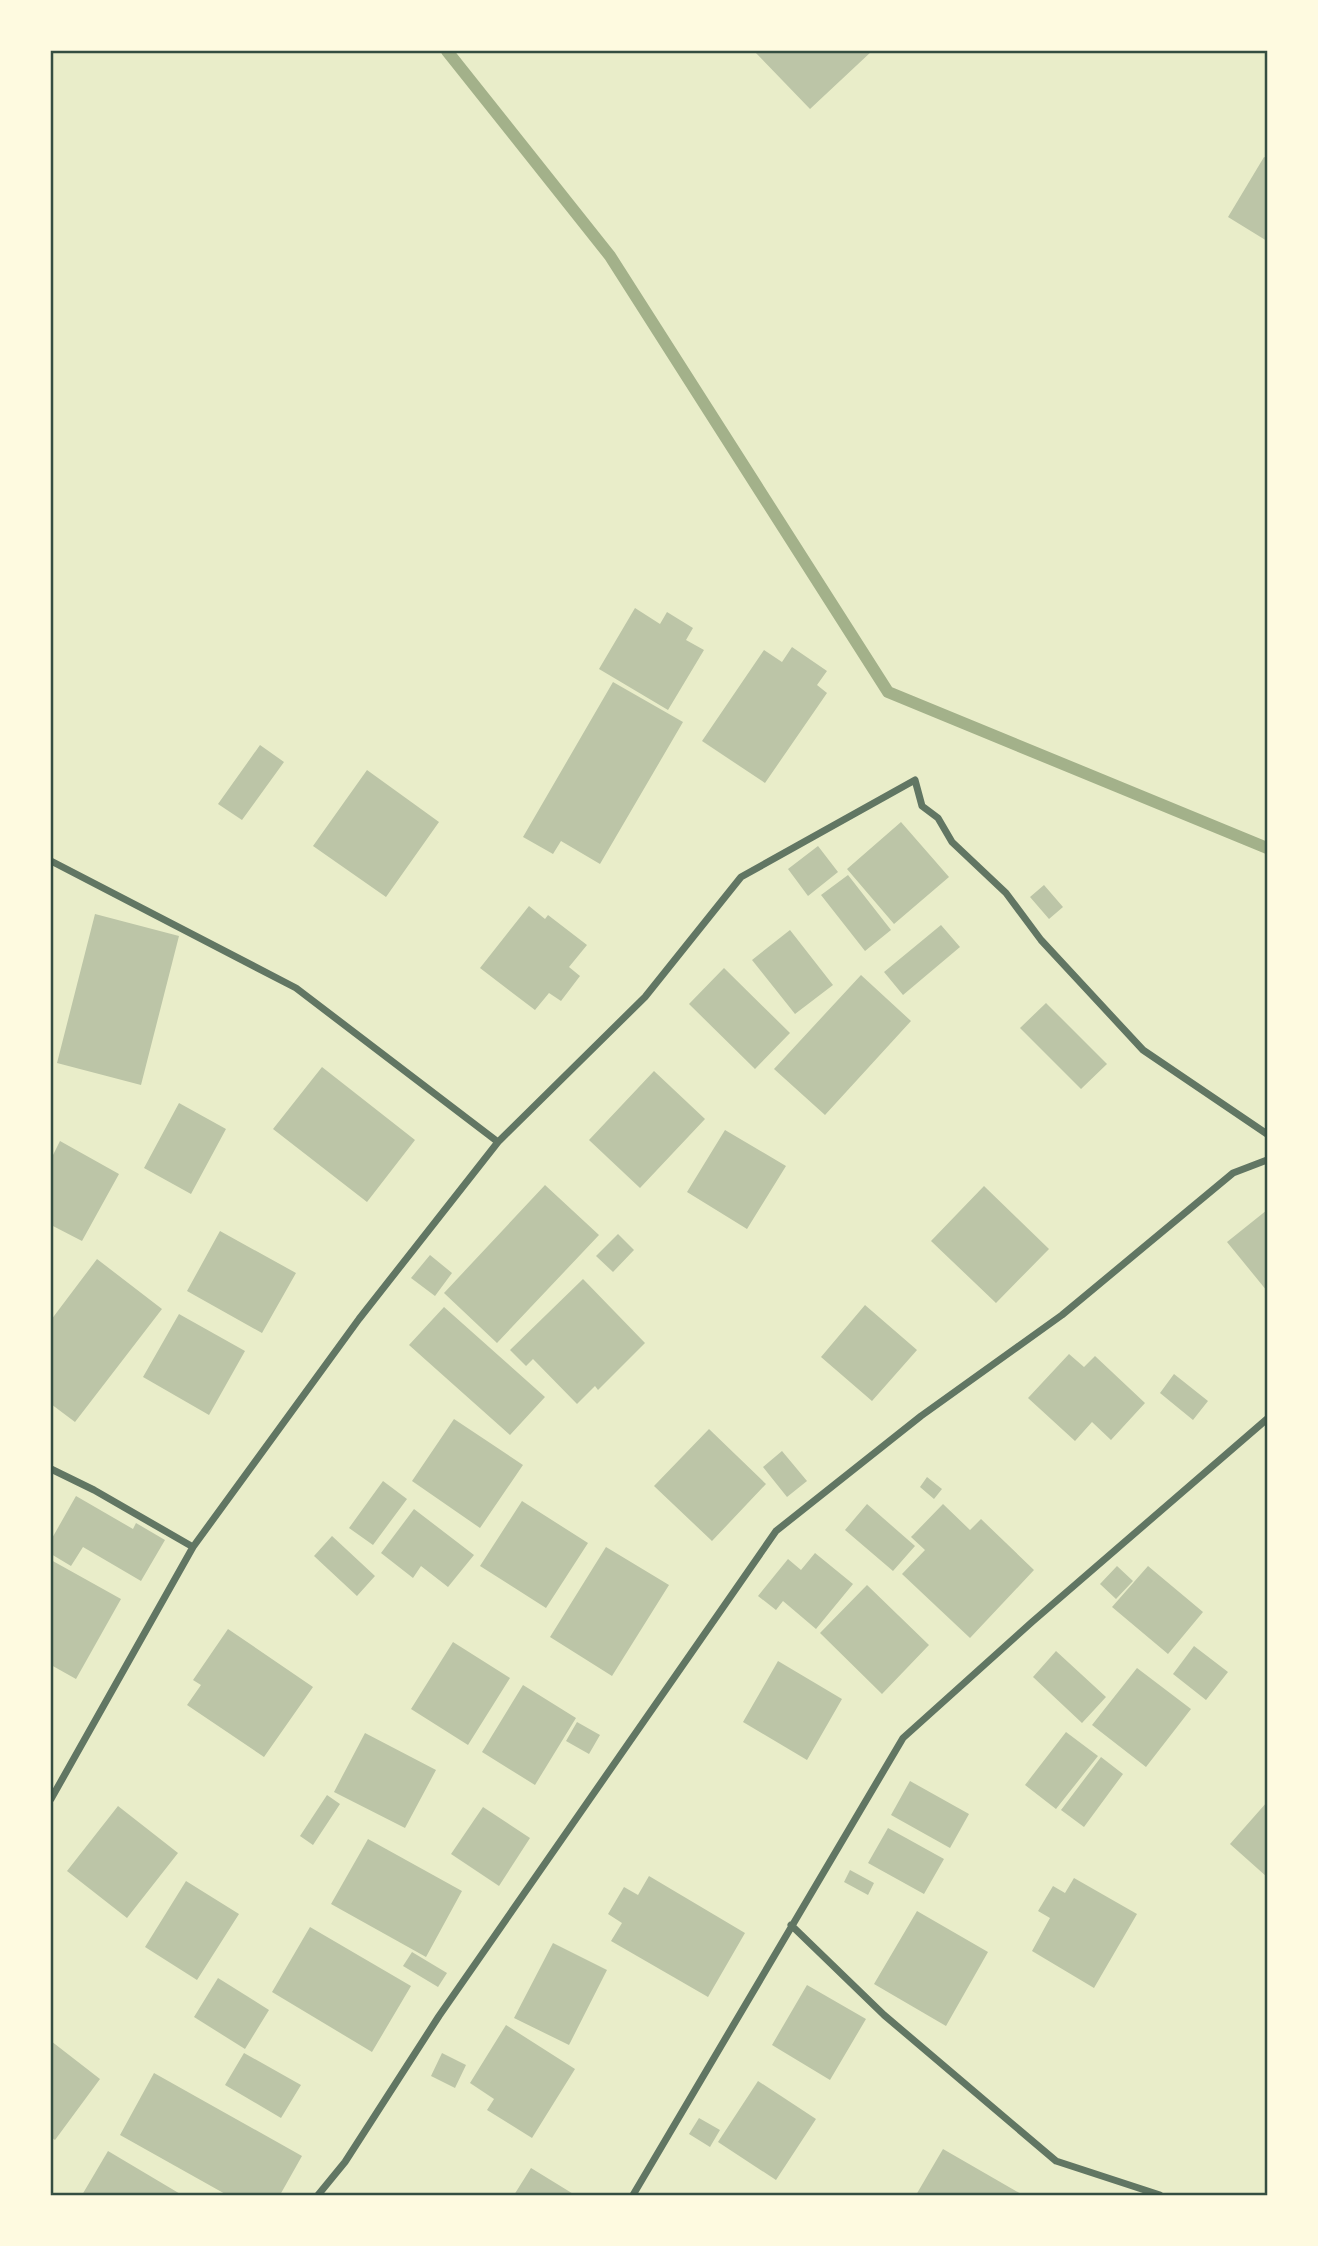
<svg xmlns="http://www.w3.org/2000/svg" width="1318" height="2246" font-family="'Space Grotesk',sans-serif">
<style>
.lines{fill:none;stroke-linecap:round;stroke-linejoin:round}
.stream{stroke:#a3b18a;stroke-width:12}
.building{fill:#bcc5a7}
.minor{stroke:#617663;stroke-width:7}
.neatline{fill:none;stroke:#344e41;stroke-width:2.5}
</style>
<rect width="100%" height="100%" fill="#e9edc9"/>
<g class="lines">
<path class="stream" d="M447,51l163,205 278,436 379,156"/>
</g>
<path class="building" d="M754,51h118l-62,58z
M1264,157l3,1v83l-39,-24z
M635,608l25,16 7,-12 26,16 -7,12 18,10 -36,60 -69,-41z
M792,647l35,24 -10,14 10,8 -62,90 -63,-42 62,-91 18,12z
M613,682l70,40 -83,142 -39,-23 -8,13 -30,-17z
M260,745l24,17 -42,58 -24,-16z
M367,770l72,52 -53,75 -73,-51z
M901,822l48,55 -55,47 -47,-55z
M818,846l20,26 -30,24 -20,-27z
M848,875l43,55 -26,21 -44,-56z
M1044,885l19,22 -14,12 -19,-22z
M529,906l16,13 3,-4 39,30 -18,22 11,9 -19,25 -12,-8 -14,17 -55,-42z
M95,914l84,22 -38,149 -84,-22z
M941,925l19,22 -57,48 -19,-23z
M790,930l43,55 -38,29 -43,-54z
M724,968l66,65 -35,36 -66,-65z
M861,975l50,46 -86,94 -51,-46z
M1046,1003l61,61 -26,25 -61,-61z
M322,1067l93,73 -48,62 -94,-73z
M654,1071l51,48 -65,69 -51,-48z
M179,1103l47,26 -35,65 -47,-26z
M725,1130l61,36 -39,63 -60,-37z
M60,1141l59,33 -37,67 -31,-16v-66z
M545,1185l54,50 -102,108 -53,-50z
M984,1186l65,63 -53,54 -65,-62z
M1267,1210v81l-40,-49z
M220,1231l76,42 -34,60 -75,-42z
M618,1234l16,16 -21,22 -17,-16z
M430,1255l22,18 -17,23 -24,-18z
M97,1259l65,50 -87,113 -24,-18v-84z
M583,1279l62,64 -47,47 -3,-4 -18,18 -44,-45 -7,7 -16,-16z
M865,1305l52,45 -45,51 -51,-44z
M444,1307l101,90 -35,38 -101,-90z
M179,1314l66,37 -36,64 -66,-38z
M1069,1354l15,13 11,-11 50,47 -34,37 -19,-18 -17,19 -47,-43z
M1174,1374l34,27 -15,19 -33,-27z
M454,1419l69,46 -43,63 -68,-47z
M709,1429l57,55 -54,57 -58,-55z
M782,1451l25,30 -20,16 -24,-30z
M927,1477l15,12 -8,10 -14,-12z
M383,1481l24,18 -34,46 -24,-17z
M76,1496l57,33 3,-6 29,17 -24,41 -58,-34 -12,19 -20,-12v-14z
M522,1501l66,42 -42,65 -66,-42z
M867,1504l48,42 -22,25 -48,-41z
M943,1504l27,26 11,-11 53,51 -64,68 -68,-64 23,-24 -14,-13z
M414,1509l60,46 -26,32 -27,-21 -8,12 -32,-25z
M332,1536l43,40 -18,20 -43,-40z
M606,1547l63,38 -57,91 -62,-39z
M815,1553l38,31 -37,45 -33,-28 -7,9 -18,-14 30,-37 13,11z
M51,1560l70,39 -45,80 -25,-14z
M1117,1566l16,15 -17,18 -16,-15z
M1148,1566l55,46 -35,42 -56,-47z
M867,1585l62,60 -47,49 -62,-61z
M228,1629l85,58 -49,70 -77,-52 14,-20 -8,-5z
M453,1642l57,36 -42,67 -57,-36z
M1194,1646l34,26 -22,28 -33,-26z
M1056,1651l50,46 -24,26 -49,-46z
M778,1661l64,38 -35,61 -64,-38z
M1137,1668l54,41 -45,58 -54,-42z
M523,1685l53,33 -41,67 -53,-33z
M577,1722l23,13 -11,19 -23,-13z
M1066,1732l32,24 -42,53 -31,-24z
M365,1733l71,37 -31,58 -71,-36z
M1101,1757l22,17 -39,53 -23,-17z
M910,1781l59,33 -19,34 -59,-33z
M327,1795l13,9 -27,41 -13,-9z
M1267,1802v75l-37,-33z
M118,1806l60,47 -51,65 -60,-47z
M483,1807l47,31 -31,48 -48,-32z
M888,1828l56,31 -20,35 -56,-31z
M368,1839l94,52 -36,66 -95,-53z
M850,1870l24,13 -6,12 -24,-13z
M649,1876l96,57 -37,64 -97,-56 11,-18 -14,-9 16,-27 14,8z
M1074,1878l63,36 -43,74 -62,-37 18,-33 -12,-7 15,-25 12,7z
M186,1881l53,33 -42,66 -52,-33z
M917,1911l71,41 -42,74 -72,-42z
M310,1927l101,59 -39,66 -100,-60z
M553,1943l54,27 -38,75 -55,-27z
M412,1952l35,21 -9,14 -35,-21z
M218,1978l51,32 -24,39 -51,-32z
M807,1985l59,34 -36,61 -58,-35z
M506,2025l69,44 -43,69 -45,-28 7,-11 -24,-16z
M51,2041l49,38 -45,61 -4,-3z
M244,2053l57,32 -20,33 -56,-33z
M442,2053l24,12 -11,23 -24,-12z
M154,2073l148,83 -22,39h-53l-107,-60z
M758,2081l58,38 -40,61 -58,-38z
M699,2118l21,12 -10,17 -21,-13z
M943,2149l80,46h-107z
M108,2151l74,44h-100z
M531,2168l44,27h-61z"/>
<g class="lines">
<path class="minor" d="M51,861l245,127 202,154
M51,1469l43,21 99,57
M51,1799l142,-252 166,-228 139,-177 147,-145 96,-120 174,-97 7,26 16,12 14,24 54,51 35,47 102,110 124,84
M791,1925l93,90 172,146 104,34
M318,2195l27,-33 94,-146 337,-485 145,-115 141,-101 171,-142 34,-13
M633,2195l270,-457 129,-116 235,-203"/>
</g>
<rect width="1318" height="2246" fill="none" stroke="#fefae0" stroke-width="105"/>
<rect x="52" y="52" width="1214" height="2142" class="neatline"/>
</svg>
